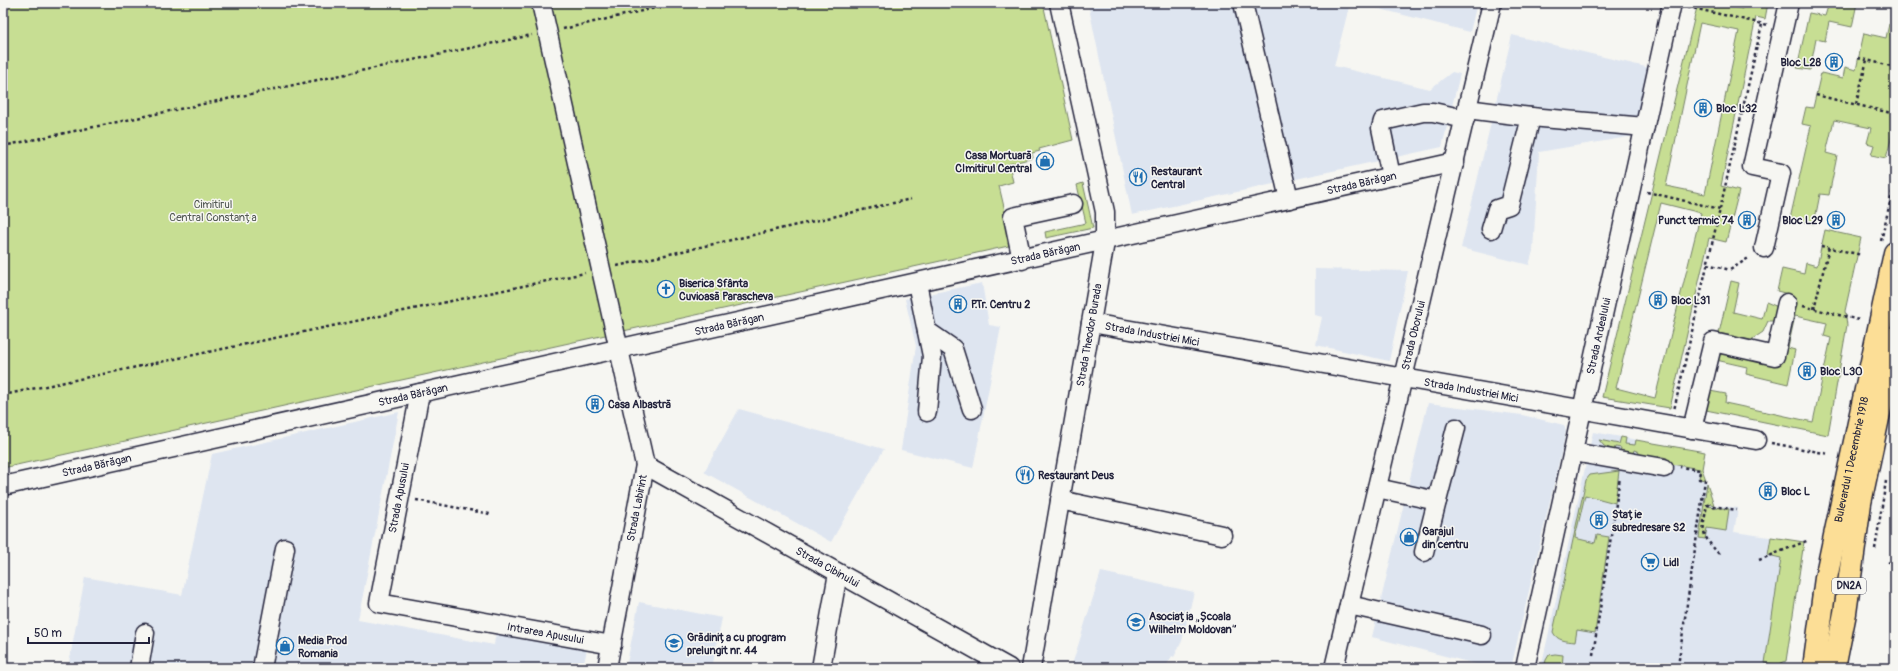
<svg xmlns="http://www.w3.org/2000/svg" width="1898" height="671" font-family="Pangolin,sans-serif">
<style>
.built{fill:#dee5f0}
.green{fill:#c7de93;stroke:#748067;fill-rule:evenodd}
.lines{fill:none;stroke-linecap:round;stroke-linejoin:round}
.minor-casing{stroke:#22223b;stroke-width:21}
.major-casing{stroke:#22223b;stroke-width:25}
.path{stroke:#22223b;stroke-width:2.5;stroke-dasharray:3 3;stroke-linecap:butt}
.minor{stroke:#f6f6f2;stroke-width:18}
.major{stroke:#fcde96;stroke-width:22}
.labels{text-anchor:middle;dominant-baseline:central;stroke-width:3;stroke-linejoin:round;paint-order:stroke}
.shield{fill:#f6f6f2;stroke:#626272;stroke-width:1}
.shield-label{font-size:10px;font-weight:bold;fill:#22223b}
.poi-label{font-size:11px;font-weight:bold;fill:#22223b;stroke:#f6f6f2;text-anchor:start}
.street-label{font-size:11px;fill:#22223b;stroke:#f6f6f2}
.park-label{font-size:11px;fill:#545a55;stroke:#f6f6f2}
</style>
<rect width="100%" height="100%" fill="#f6f6f2"/>
<filter id="ink" filterUnits="userSpaceOnUse"><feTurbulence type="fractalNoise" baseFrequency=".025" numOctaves="2"/><feDisplacementMap in="SourceGraphic" scale="8" xChannelSelector="R" yChannelSelector="G"/><feConvolveMatrix kernelMatrix="1 2 1 2 8 2 1 2 1" color-interpolation-filters="sRGB"/></filter>
<g filter="url(#ink)">
<path class="built" d="M1088,3h262l-16,63 96,23 22,-17 8,2 -18,73 -310,68z
M1357,3h120l-7,29z
M1512,35l138,33 -16,68 -95,16 -6,99 -4,14 -68,-17z
M1315,269l93,2 -19,90 -73,-16 6,-28 -7,-2z
M982,283l7,42 12,2 -28,141 -72,-18 15,-104 -11,-47z
M1428,403l94,12 42,10 2,7 -55,236h-20l-119,-31z
M739,409l145,40 -53,93 -127,-70z
M399,412l-41,208 136,25 2,-13 91,17 -4,19h-515l17,-91 97,18 30,-141z
M1593,432l112,20 -3,17 12,36 24,3 -4,24 70,10 -19,126h-244z
M1101,572l93,20 -12,49 -8,16 -2,-1 -7,12h-94z
M639,602l83,16 -10,50h-86z"/>
<path class="green" d="M3,3h1040l30,137 -34,9 1,2 -8,2 1,5 -24,6 4,18 -14,4 14,59 -1010,223z
M1698,3h19l25,6 2,-6h24l-3,16 -9,-2 -35,169 18,5 -13,51 -17,-4 -39,170 -68,-11zM1700,23l39,8 -34,163 -39,-8zM1661,203l40,10 -46,185 -39,-10z
M1829,3h28l-5,24 -23,-5 -4,19 -9,-2 -6,31 -13,-2 12,-55 16,3z
M1889,24l6,1v99l-9,34 -15,-3 3,-10 -7,-2 4,-15 -37,-8 -8,33 11,3 -8,39 -9,-1 -6,30 -24,-5 21,-93 -9,-2 4,-17 7,1 8,-35 22,5 2,-11 11,3 8,-37 22,5z
M1083,183l10,45 -47,10 -1,-6 41,-9 -9,-38z
M1825,230l36,8 -16,73 2,14 -19,110 -122,-25 4,-19 16,3 -1,9 88,19 18,-84 -7,-2 3,-13 -32,-7 -7,32 7,2 -7,34 -42,-10 1,-7 -31,-7 3,-12 59,13 14,-66 -15,-4 5,-22 22,5 2,-11 11,3z
M1731,281l8,2 -6,29 29,7 4,-17 12,5 -4,14h-6l-5,11 -12,8 -32,-7z
M1621,437l5,1 -1,6 10,1 1,-5 69,12 -3,17 4,11 -7,-1 1,-10 -34,-6 1,-5 -8,-2 -2,5 -20,-5 2,-4 -5,-2 -2,5 -12,-3 1,-4 -6,-1 -1,3 -10,-4 -5,-6 20,4z
M1619,471l-4,32 -30,-8 -10,43 20,5 2,-8 12,2 -14,96 -18,-3 -2,12c-9,-1 -18,-1 -22,-10l33,-152 4,-5z
M1707,483l7,22 -6,-2v3l21,3 -3,22 -19,-3 -2,11 -6,-1z
M1771,537l33,5 -18,119 -9,4 -12,-2 16,-105 -13,-3z
M1555,654l8,1 -1,13 -12,-1 -6,1 2,-8 3,-5z"/>
<g class="lines">
<defs>
<g id="minor">
<path d="M541,3l104,462 -38,203"/>
<path d="M1243,3l46,196"/>
<path d="M1467,109l64,8 -22,88 -12,4 -6,20"/>
<path d="M1531,117l114,10"/>
<path d="M1391,176l-10,-48 2,-7 40,-9h10l32,7"/>
<path d="M1764,248l17,-75 -29,-6 37,-164"/>
<path d="M1022,260l-9,-43 60,-13"/>
<path d="M917,283l15,73 -5,56"/>
<path id="s1" d="M1091,323l665,117"/>
<path d="M927,331l26,18 19,60"/>
<path id="s2" d="M420,393l-41,210 233,42"/>
<path d="M1692,429l21,-87 62,14 12,-53"/>
<path d="M1573,452l91,16"/>
<path id="s3" d="M645,465l364,203"/>
<path id="s4" d="M3,486l1452,-324"/>
<path d="M1377,488l60,13 19,-73"/>
<path d="M1060,500l162,35"/>
<path d="M1424,552l13,-51"/>
<path d="M1349,605l133,30"/>
<path d="M139,668l6,-35"/>
<path d="M262,668l23,-120"/>
<path d="M821,668l17,-95"/>
<path id="s5" d="M1031,668l74,-426v-30l-46,-209"/>
<path id="s6" d="M1334,668l158,-665"/>
<path id="s7" d="M1525,668l147,-665"/>
</g>
<g id="major">
<path id="s8" d="M1814,668l12,-90 69,-325"/>
<path d="M1834,668l11,-55 15,-110 35,-165"/>
</g>
</defs>
<use href="#minor" class="minor-casing"/>
<use href="#major" class="major-casing"/>
<path class="path" d="M1688,7l80,18
M563,29l114,-26
M1858,58l37,9
M1816,95l79,19
M1856,104l11,-44
M3,146l529,-111
M1647,192l73,17 -46,201
M1720,209l42,-185
M1881,241l14,-60
M1821,246l41,9
M1707,264l23,6 20,-13
M617,266l294,-67
M1803,306l56,14
M1814,309l15,-62
M3,395l582,-122
M1771,443l58,11
M416,500l74,14
M1875,549l11,-68
M1719,554c-19,-21 -17,-22 -12,-49l30,5
M1759,560l50,-20
M1888,563l7,-4
M1593,655l27,-178
M1678,666l27,-186 -6,-1 1,-9 -20,-3"/>
<use href="#minor" class="minor"/>
<use href="#major" class="major"/>
</g>
</g>
<defs>
<symbol id="building-ring" viewBox="-11 -11 22 22"><circle r="9.5" fill="#f6f6f2" stroke="#1f6fb2" stroke-width="1.5"/><path d="M-4-6H4V6H1V3H-1V6H-4ZM-2.5-4.3h1.7v1.8h-1.7ZM.8-4.3h1.7v1.8H.8ZM-2.5-1h1.7V.8h-1.7ZM.8-1h1.7V.8H.8Z" fill="#1f6fb2"/></symbol>
<symbol id="shop-ring" viewBox="-11 -11 22 22"><circle r="9.5" fill="#f6f6f2" stroke="#1f6fb2" stroke-width="1.5"/><path d="M-5-2.5h2.3a2.7 3.5 0 0 1 5.4 0H5L5.5 6h-11ZM-1.5-2.5h3a1.5 2.3 0 0 0-3 0Z" fill="#1f6fb2"/></symbol>
<symbol id="restaurant-ring" viewBox="-11 -11 22 22"><circle r="9.5" fill="#f6f6f2" stroke="#1f6fb2" stroke-width="1.5"/><path d="M-5-6h1v4h1v-4h1v4h1v-4h1v5L-1.5 .5V6h-2V.5L-5-1ZM5-6V6H3V1.5H1.5Q1.5-4 5-6Z" fill="#1f6fb2"/></symbol>
<symbol id="church-ring" viewBox="-11 -11 22 22"><circle r="9.5" fill="#f6f6f2" stroke="#1f6fb2" stroke-width="1.5"/><path d="M-1.2-6h2.4v3.5h3.3v2.4h-3.3V6h-2.4V-.1h-3.3v-2.4h3.3Z" fill="#1f6fb2"/></symbol>
<symbol id="supermarket-ring" viewBox="-11 -11 22 22"><circle r="9.5" fill="#f6f6f2" stroke="#1f6fb2" stroke-width="1.5"/><path d="M-6-5.5h2.5l.6 2H6L4.5 2H-2.5L-4.4-4H-6ZM-1.5 3.2a1.3 1.3 0 1 0 .1 0ZM3 3.2a1.3 1.3 0 1 0 .1 0Z" fill="#1f6fb2"/></symbol>
<symbol id="school-ring" viewBox="-11 -11 22 22"><circle r="9.5" fill="#f6f6f2" stroke="#1f6fb2" stroke-width="1.5"/><path d="M0-5L7-2L0 1L-7-2ZM-4 1L0 2.5L4 1V4Q0 6-4 4Z" fill="#1f6fb2"/></symbol>
</defs>
<g fill-rule="evenodd">
<use href="#building-ring" x="1824" y="52" width="20" height="20"/>
<use href="#building-ring" x="1693" y="98" width="20" height="20"/>
<use href="#shop-ring" x="1035" y="151" width="20" height="20"/>
<use href="#restaurant-ring" x="1128" y="167" width="20" height="20"/>
<use href="#building-ring" x="1737" y="210" width="20" height="20"/>
<use href="#building-ring" x="1826" y="210" width="20" height="20"/>
<use href="#church-ring" x="656" y="279" width="20" height="20"/>
<use href="#building-ring" x="1648" y="290" width="20" height="20"/>
<use href="#building-ring" x="948" y="294" width="20" height="20"/>
<use href="#building-ring" x="1797" y="361" width="20" height="20"/>
<use href="#building-ring" x="585" y="394" width="20" height="20"/>
<use href="#restaurant-ring" x="1015" y="465" width="20" height="20"/>
<use href="#building-ring" x="1758" y="481" width="20" height="20"/>
<use href="#building-ring" x="1589" y="510" width="20" height="20"/>
<use href="#shop-ring" x="1399" y="527" width="20" height="20"/>
<use href="#supermarket-ring" x="1640" y="552" width="20" height="20"/>
<use href="#school-ring" x="1126" y="612" width="20" height="20"/>
<use href="#school-ring" x="664" y="633" width="20" height="20"/>
<use href="#shop-ring" x="275" y="636" width="20" height="20"/>
</g>
<g class="labels">
<rect class="shield" x="1832" y="578" width="34" height="16" rx="3"/>
<g class="shield-label">
<text x="1849" y="586">DN2A</text>
</g>
<g class="poi-label">
<text x="1821" y="62" text-anchor="end">Bloc L28</text>
<text x="1716" y="108">Bloc L32</text>
<text x="1032" y="155" text-anchor="end">Casa Mortuară<tspan x="1032" dy="13">CImitirul Central</tspan></text>
<text x="1151" y="171">Restaurant<tspan x="1151" dy="13">Central</tspan></text>
<text x="1734" y="220" text-anchor="end">Punct termic 74</text>
<text x="1823" y="220" text-anchor="end">Bloc L29</text>
<text x="679" y="283">Biserica Sfânta<tspan x="679" dy="13">Cuvioasă Parascheva</tspan></text>
<text x="1671" y="300">Bloc L31</text>
<text x="971" y="304">P.Tr. Centru 2</text>
<text x="1820" y="371">Bloc L30</text>
<text x="608" y="404">Casa Albastră</text>
<text x="1038" y="475">Restaurant Deus</text>
<text x="1781" y="491">Bloc L</text>
<text x="1612" y="514">Stație<tspan x="1612" dy="13">subredresare S2</tspan></text>
<text x="1422" y="531">Garajul<tspan x="1422" dy="13">din centru</tspan></text>
<text x="1663" y="562">Lidl</text>
<text x="1149" y="616">Asociația „Școala<tspan x="1149" dy="13">Wilhelm Moldovan”</tspan></text>
<text x="687" y="637">Grădinița cu program<tspan x="687" dy="13">prelungit nr. 44</tspan></text>
<text x="298" y="640">Media Prod<tspan x="298" dy="13">Romania</tspan></text>
</g>
<g class="street-label">
<text stroke="none"><textPath href="#s4" startOffset="1392">Strada Bărăgan</textPath></text>
<text stroke="none"><textPath href="#s4" startOffset="1068">Strada Bărăgan</textPath></text>
<text stroke="none"><textPath href="#s4" startOffset="744">Strada Bărăgan</textPath></text>
<text stroke="none"><textPath href="#s1" startOffset="62">Strada Industriei Mici</textPath></text>
<text stroke="none"><textPath href="#s5" startOffset="338">Strada Theodor Burada</textPath></text>
<text stroke="none"><textPath href="#s6" startOffset="342">Strada Oborului</textPath></text>
<text stroke="none"><textPath href="#s7" startOffset="340">Strada Ardealului</textPath></text>
<text stroke="none"><textPath href="#s1" startOffset="386">Strada Industriei Mici</textPath></text>
<text stroke="none"><textPath href="#s4" startOffset="420">Strada Bărăgan</textPath></text>
<text stroke="none"><textPath href="#s8" startOffset="212">Bulevardul 1 Decembrie 1918</textPath></text>
<text stroke="none"><textPath href="#s4" startOffset="96">Strada Bărăgan</textPath></text>
<text transform="translate(399 498) rotate(-79)">Strada Apusului</text>
<text transform="translate(637 508) rotate(-79)">Strada Labirint</text>
<text stroke="none"><textPath href="#s3" startOffset="209">Strada Cibinului</textPath></text>
<text stroke="none"><textPath href="#s2" startOffset="383">Intrarea Apusului</textPath></text>
</g>
<g class="park-label">
<text x="213" y="204">Cimitirul<tspan x="213" dy="13">Central Constanța</tspan></text>
</g>
</g>
<rect width="1898" height="671" fill="none" stroke="#f6f6f2" stroke-width="16"/>
<rect x="8" y="8" width="1882" height="655" fill="none" stroke="#22223b" stroke-width="1.5" filter="url(#ink)"/>
<path d="M28 637v6h121v-6" fill="none" stroke="#22223b" stroke-width="2"/>
<text x="34" y="637" font-size="12" fill="#22223b" stroke="#f6f6f2" stroke-width="3" paint-order="stroke">50 m</text>
</svg>
